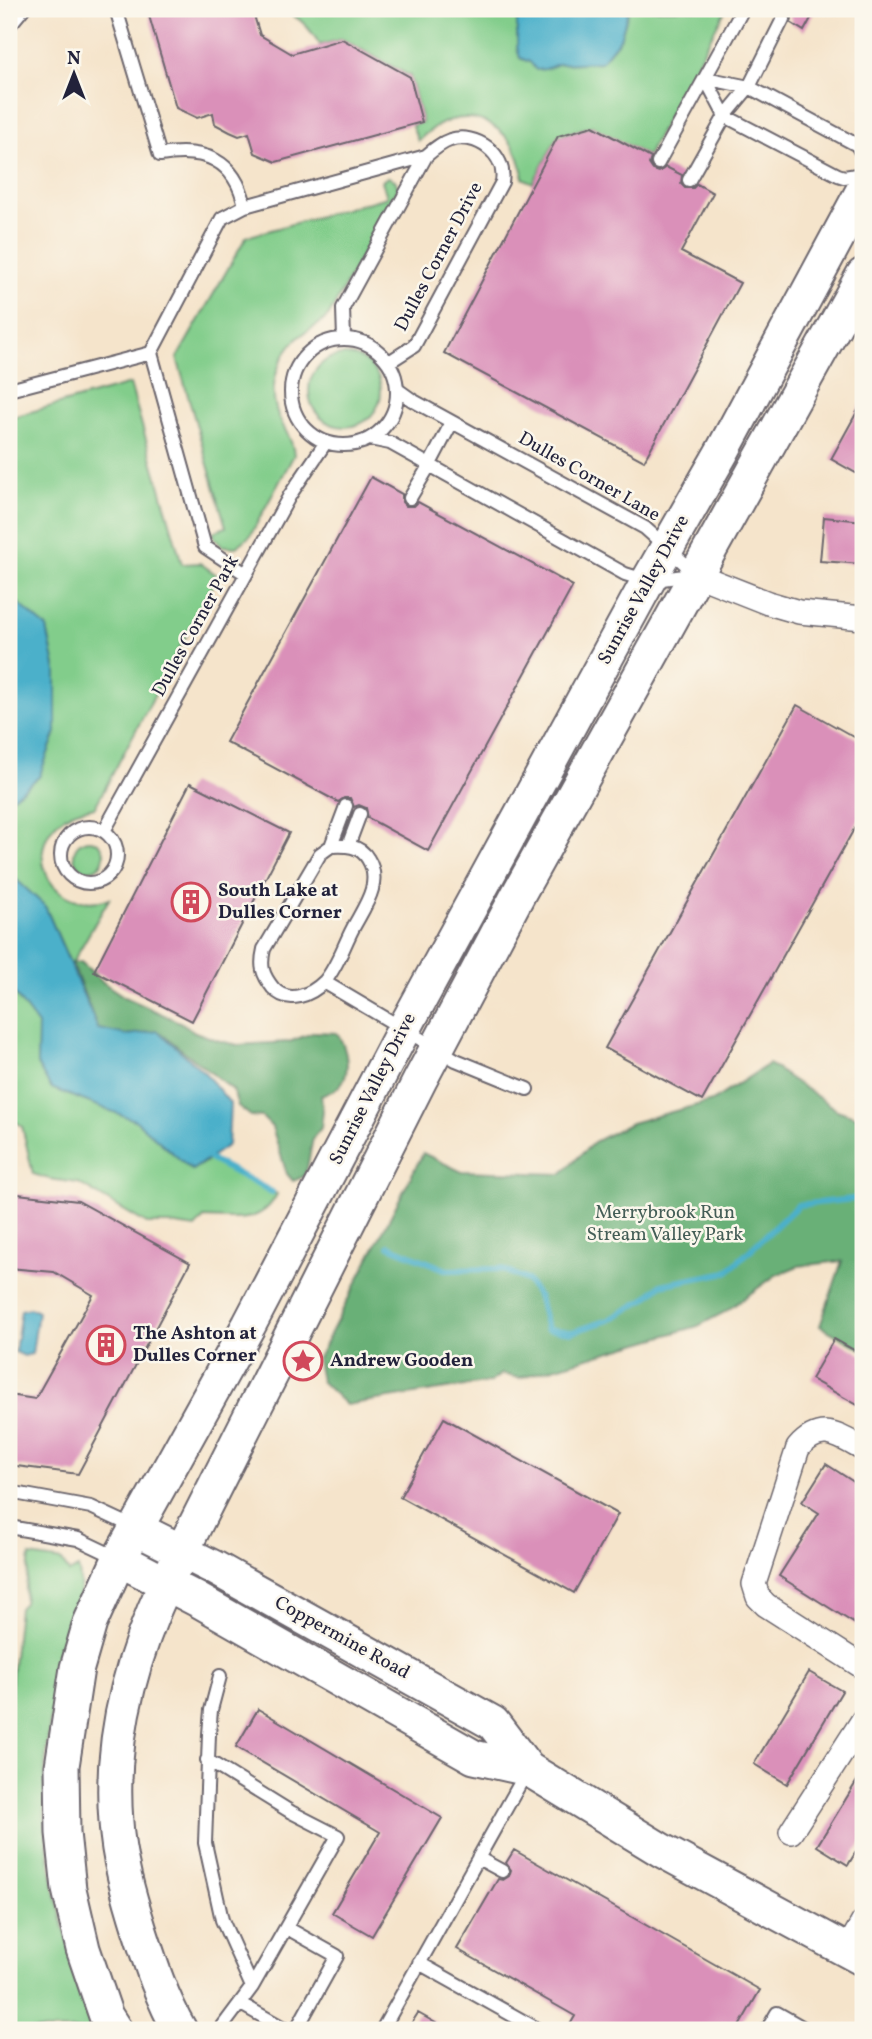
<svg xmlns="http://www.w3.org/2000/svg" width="872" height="2039" font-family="Vollkorn,serif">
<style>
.green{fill:#82cd8b;stroke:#527863;stroke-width:2}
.forest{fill:#69b077;stroke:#466959;stroke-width:2}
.water{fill:#4bb0ca;stroke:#366982;stroke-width:2}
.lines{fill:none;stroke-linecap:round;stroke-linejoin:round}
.stream{stroke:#4bb0ca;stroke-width:6}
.building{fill:#da90b9}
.lane-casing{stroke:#6c666d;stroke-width:16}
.street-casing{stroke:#6c666d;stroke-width:26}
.secondary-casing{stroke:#6c666d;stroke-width:37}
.lane{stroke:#fff;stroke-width:12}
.street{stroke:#fff;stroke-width:23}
.secondary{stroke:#fff;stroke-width:33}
.labels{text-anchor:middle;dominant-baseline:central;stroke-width:5;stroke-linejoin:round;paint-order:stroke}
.street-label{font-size:19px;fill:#22223b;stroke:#fbf7ec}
.poi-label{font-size:19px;font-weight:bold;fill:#22223b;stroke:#fbf7ec;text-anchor:start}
.park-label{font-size:19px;fill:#445e57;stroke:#fbf7ec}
</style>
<rect width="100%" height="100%" fill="#fbf7ec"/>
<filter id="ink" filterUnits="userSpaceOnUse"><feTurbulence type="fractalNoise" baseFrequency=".0143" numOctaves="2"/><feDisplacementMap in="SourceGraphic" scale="14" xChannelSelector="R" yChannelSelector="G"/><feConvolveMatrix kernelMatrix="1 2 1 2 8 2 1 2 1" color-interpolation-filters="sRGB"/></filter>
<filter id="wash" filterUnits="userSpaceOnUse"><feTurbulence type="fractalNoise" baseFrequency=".00686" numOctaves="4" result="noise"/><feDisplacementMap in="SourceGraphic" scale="28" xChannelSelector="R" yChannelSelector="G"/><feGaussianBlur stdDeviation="1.57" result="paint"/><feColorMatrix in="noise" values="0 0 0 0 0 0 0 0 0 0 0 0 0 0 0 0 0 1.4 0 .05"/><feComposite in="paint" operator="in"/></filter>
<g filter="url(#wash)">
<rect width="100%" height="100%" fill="#f5e4cb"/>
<path class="green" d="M252,9h265v38l3,11 26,11 11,-5 44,-2 19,-23 9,-30h97l-79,147 -55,-30 -34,10 -25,47 -10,-5c-2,-37 -34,-68 -72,-58 -13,4 -24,12 -33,21l-6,-16 10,-3 -12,-46 -68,-37 -22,6c-16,-28 -34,-40 -68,-34z
M388,177l7,3 3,7 -2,6 -67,122c-9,11 -21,14 -31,23 -19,17 -29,46 -22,71 4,16 17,28 18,46l-44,81 -14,11 -14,-1 -8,-9 -1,-5 13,-5 -49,-169 69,-121 141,-40 -5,-16z
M309 391a36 36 0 1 1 72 0a36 36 0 1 1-72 0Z
M130,384l52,180 18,-1 18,13 -123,231c-7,2 -15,2 -21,5 -56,24 -32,105 35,87l-38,66 -26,-59 -36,-33v-73l30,-23 17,-45v-61l-9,-42 -38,-34v-177z
M74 855a15 15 0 1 1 30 0a15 15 0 1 1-30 0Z
M9,986l30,40 -2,38 14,24 84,32 57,50 18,-11 67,35c-15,31 -43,25 -73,24l-9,10 -26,-4h-22l-69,-41 -29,-4 -16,-5 -11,-48 -13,-8z
M30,1556l32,5 7,12 9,-5c9,29 -11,69 -18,98 -6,26 -10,52 -13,79 -12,107 17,186 49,285h-87v-324l10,-98 5,-5z"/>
<path class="forest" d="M81,962l23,21 21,14 57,26 13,9 25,9 17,4 52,-3 26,-10 22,1c10,15 16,42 0,55 -4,3 -11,6 -16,8l2,15 -2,17 -8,10 -6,31 -4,8 -10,4 -6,-7 -15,-47 -10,-10 -11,-1 -13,-10 -5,-16 -75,-59 -31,4 -29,-6 -26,-66z
M769,1064l68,46 26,9v231l-43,-24 22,-65 -44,5 -22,9 -51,37 -27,14 -179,52 -17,-4 -12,8 -144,23 -25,-24 -4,-21 106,-207 37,18 101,3 33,-32 37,-19 81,-22z"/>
<path class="water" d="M517,9h112l-9,30 -19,23 -43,2 -12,5 -10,1 -6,-8 -10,-4 -3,-11z
M9,595l38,33 9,43v61l-17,45 -30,23z
M9,873l36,33 53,123 29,6 31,-4 47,42 25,30 -2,42 -36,25 -57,-50 -84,-32 -14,-24 1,-39 -29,-39z
M30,1308l8,4 -6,42 -8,2 -9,-4 6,-42z"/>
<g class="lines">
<path class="stream" d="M210,1159l62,33
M389,1246l58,24 54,-1 26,11 12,18 8,31 25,3 37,-12 35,-20 17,-15 66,-13 71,-67 65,-7"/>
</g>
<g id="blocks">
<path class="building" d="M147,9h105l8,26 32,19 50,-15 68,38 12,45 -146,40 -21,-9 -6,-20 -10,3 -9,-4 -15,-8 -2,-11 -16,5 -21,-10z
M765,9h51l-12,22 -13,-8 1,-5 -5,-6 -5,-2 -7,5z
M593,126l58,32 -2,6 4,6 6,2 7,-5 16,8 -1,9 4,4h8l4,-4 16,9 -32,59 59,31 -96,178 -200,-108 114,-217z
M863,401v76l-32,-18z
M371,477l31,17v8l4,4h8l4,-4 155,84 -145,265 -60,-33 -2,-10 -7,-3 -5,2 -4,-9h-6l-6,4 -112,-60z
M824,517l39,4v43l-43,-3z
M797,705l66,37v71l-161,288 -97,-53z
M190,783l99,50 -97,188 -98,-50z
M9,1193l69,8 112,62 -112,211 -69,-9v-70l26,4 58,-104 -39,-23 -45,-4z
M834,1339l29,16v53l-52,-29z
M444,1418l174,96 -44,79 -174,-96z
M826,1464l37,24v141l-84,-53 40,-63 -17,-11z
M809,1672l33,19 -55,93 -33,-20z
M258,1709l184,109 -70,118 -40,-23 48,-81 -144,-85z
M863,1771v69l-15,25 -31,-19z
M514,1850l246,140 -23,40h-170l8,-14 -118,-67 41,-70 5,1 6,-4 2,-6 -5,-7z
M418,2013l30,17h-41z"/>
</g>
</g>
<g filter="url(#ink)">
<use href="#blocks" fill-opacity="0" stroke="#6c666d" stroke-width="2"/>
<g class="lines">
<defs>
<path id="lane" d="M116,9l44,146c44,-7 75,4 85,51l181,-50
M9,26l14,-17
M705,78l20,38 113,59 6,2 19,-3
M705,78l44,9 108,58 6,11
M658,163l85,-154
M689,180l36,-64 24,-29 34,-68
M344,339l-1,-31 83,-152c8,-7 15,-13 24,-16 26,-8 57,14 52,42l-88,164 -25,16
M291 392a53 53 0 1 1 106 0a53 53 0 1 1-106 0Z
M151,353l54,194 41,27
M9,390l142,-37 71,-135 23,-12
M398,390l14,10 233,128 49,44
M370,439l20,4 235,131 23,7 43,-6
M410,498l19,-32 23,-44
M61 855a28 28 0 1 1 56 0a28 28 0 1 1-56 0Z
M104,831l186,-336 36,-53
M331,846c15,-1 29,-1 37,13 15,24 -4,48 -15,69 -9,17 -16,39 -28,53 -14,14 -37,24 -52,7 -11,-14 -13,-22 -9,-39l56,-95z
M331,846l15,-40
M348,846l12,-32
M324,982l132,78 71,29
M9,1492l82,15 43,20
M9,1527l69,12 40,19
M220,1676l-9,34 -2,24 -4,109 17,77 30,67
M207,1760l84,52 47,24 -86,151 -32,43
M478,1858l24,13
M287,1928l50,28 -41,74
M419,1963l120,67
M241,2004l46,26
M382,2030l145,-259
M767,2030l10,-17 30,17"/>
<path id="street" d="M697,575l71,28 31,9 64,6
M863,1449c-26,-14 -42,-27 -65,-1l-44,136 4,13 8,8 97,62
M791,1832l72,-112
M847,1950l16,-28"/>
<path id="secondary" d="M137,1529l78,39 278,155 35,46
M119,1559l79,41 276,157 54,12 133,81 202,109
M115,2030l-9,-14 -23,-67 -14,-60 -6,-56 -1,-67 15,-98 13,-45 29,-64 130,-234 155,-296 244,-448 74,-129 141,-262
M180,2030c-18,-31 -29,-65 -40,-99 -11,-35 -22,-73 -24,-109 -7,-84 15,-164 50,-239l254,-503 100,-189 343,-616"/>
</defs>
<use href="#lane" class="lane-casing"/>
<use href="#street" class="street-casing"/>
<use href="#secondary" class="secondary-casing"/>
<use href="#lane" class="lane"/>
<use href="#street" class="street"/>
<use href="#secondary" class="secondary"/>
</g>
</g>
<defs>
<symbol id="building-ring" viewBox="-11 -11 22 22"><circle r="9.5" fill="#fbf7ec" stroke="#d1495b" stroke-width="1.5"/><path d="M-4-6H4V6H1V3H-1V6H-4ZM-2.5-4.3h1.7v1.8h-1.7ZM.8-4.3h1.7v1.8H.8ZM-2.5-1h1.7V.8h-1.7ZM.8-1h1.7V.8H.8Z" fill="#d1495b"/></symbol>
<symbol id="sight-ring" viewBox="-11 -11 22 22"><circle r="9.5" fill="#fbf7ec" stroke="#d1495b" stroke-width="1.5"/><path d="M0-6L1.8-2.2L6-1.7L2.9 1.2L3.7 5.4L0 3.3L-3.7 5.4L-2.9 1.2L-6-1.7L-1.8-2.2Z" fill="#d1495b"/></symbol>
</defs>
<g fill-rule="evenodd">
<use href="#building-ring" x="169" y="880" width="44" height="44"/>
<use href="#building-ring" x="84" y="1323" width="44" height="44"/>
<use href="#sight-ring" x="281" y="1339" width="44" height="44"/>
</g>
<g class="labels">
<g class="street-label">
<text transform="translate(439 257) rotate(-62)">Dulles Corner Drive</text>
<text transform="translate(589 477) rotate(30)">Dulles Corner Lane</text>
<text transform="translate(644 590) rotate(-61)">Sunrise Valley Drive</text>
<text transform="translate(196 626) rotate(-61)">Dulles Corner Park</text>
<text transform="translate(373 1089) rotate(-63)">Sunrise Valley Drive</text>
<text transform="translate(342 1638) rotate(29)">Coppermine Road</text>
</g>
<g class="poi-label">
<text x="218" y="891">South Lake at<tspan x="218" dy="22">Dulles Corner</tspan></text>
<text x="133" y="1334">The Ashton at<tspan x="133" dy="22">Dulles Corner</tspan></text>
<text x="330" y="1361">Andrew Gooden</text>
</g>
<g class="park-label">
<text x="665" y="1213">Merrybrook Run<tspan x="665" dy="22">Stream Valley Park</tspan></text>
</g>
</g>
<rect width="872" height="2039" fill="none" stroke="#fbf7ec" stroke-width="35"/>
<g transform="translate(74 74)" stroke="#fbf7ec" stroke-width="5" paint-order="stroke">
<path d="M0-5L12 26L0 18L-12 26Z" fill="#22223b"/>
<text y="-10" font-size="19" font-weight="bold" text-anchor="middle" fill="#22223b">N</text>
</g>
</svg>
